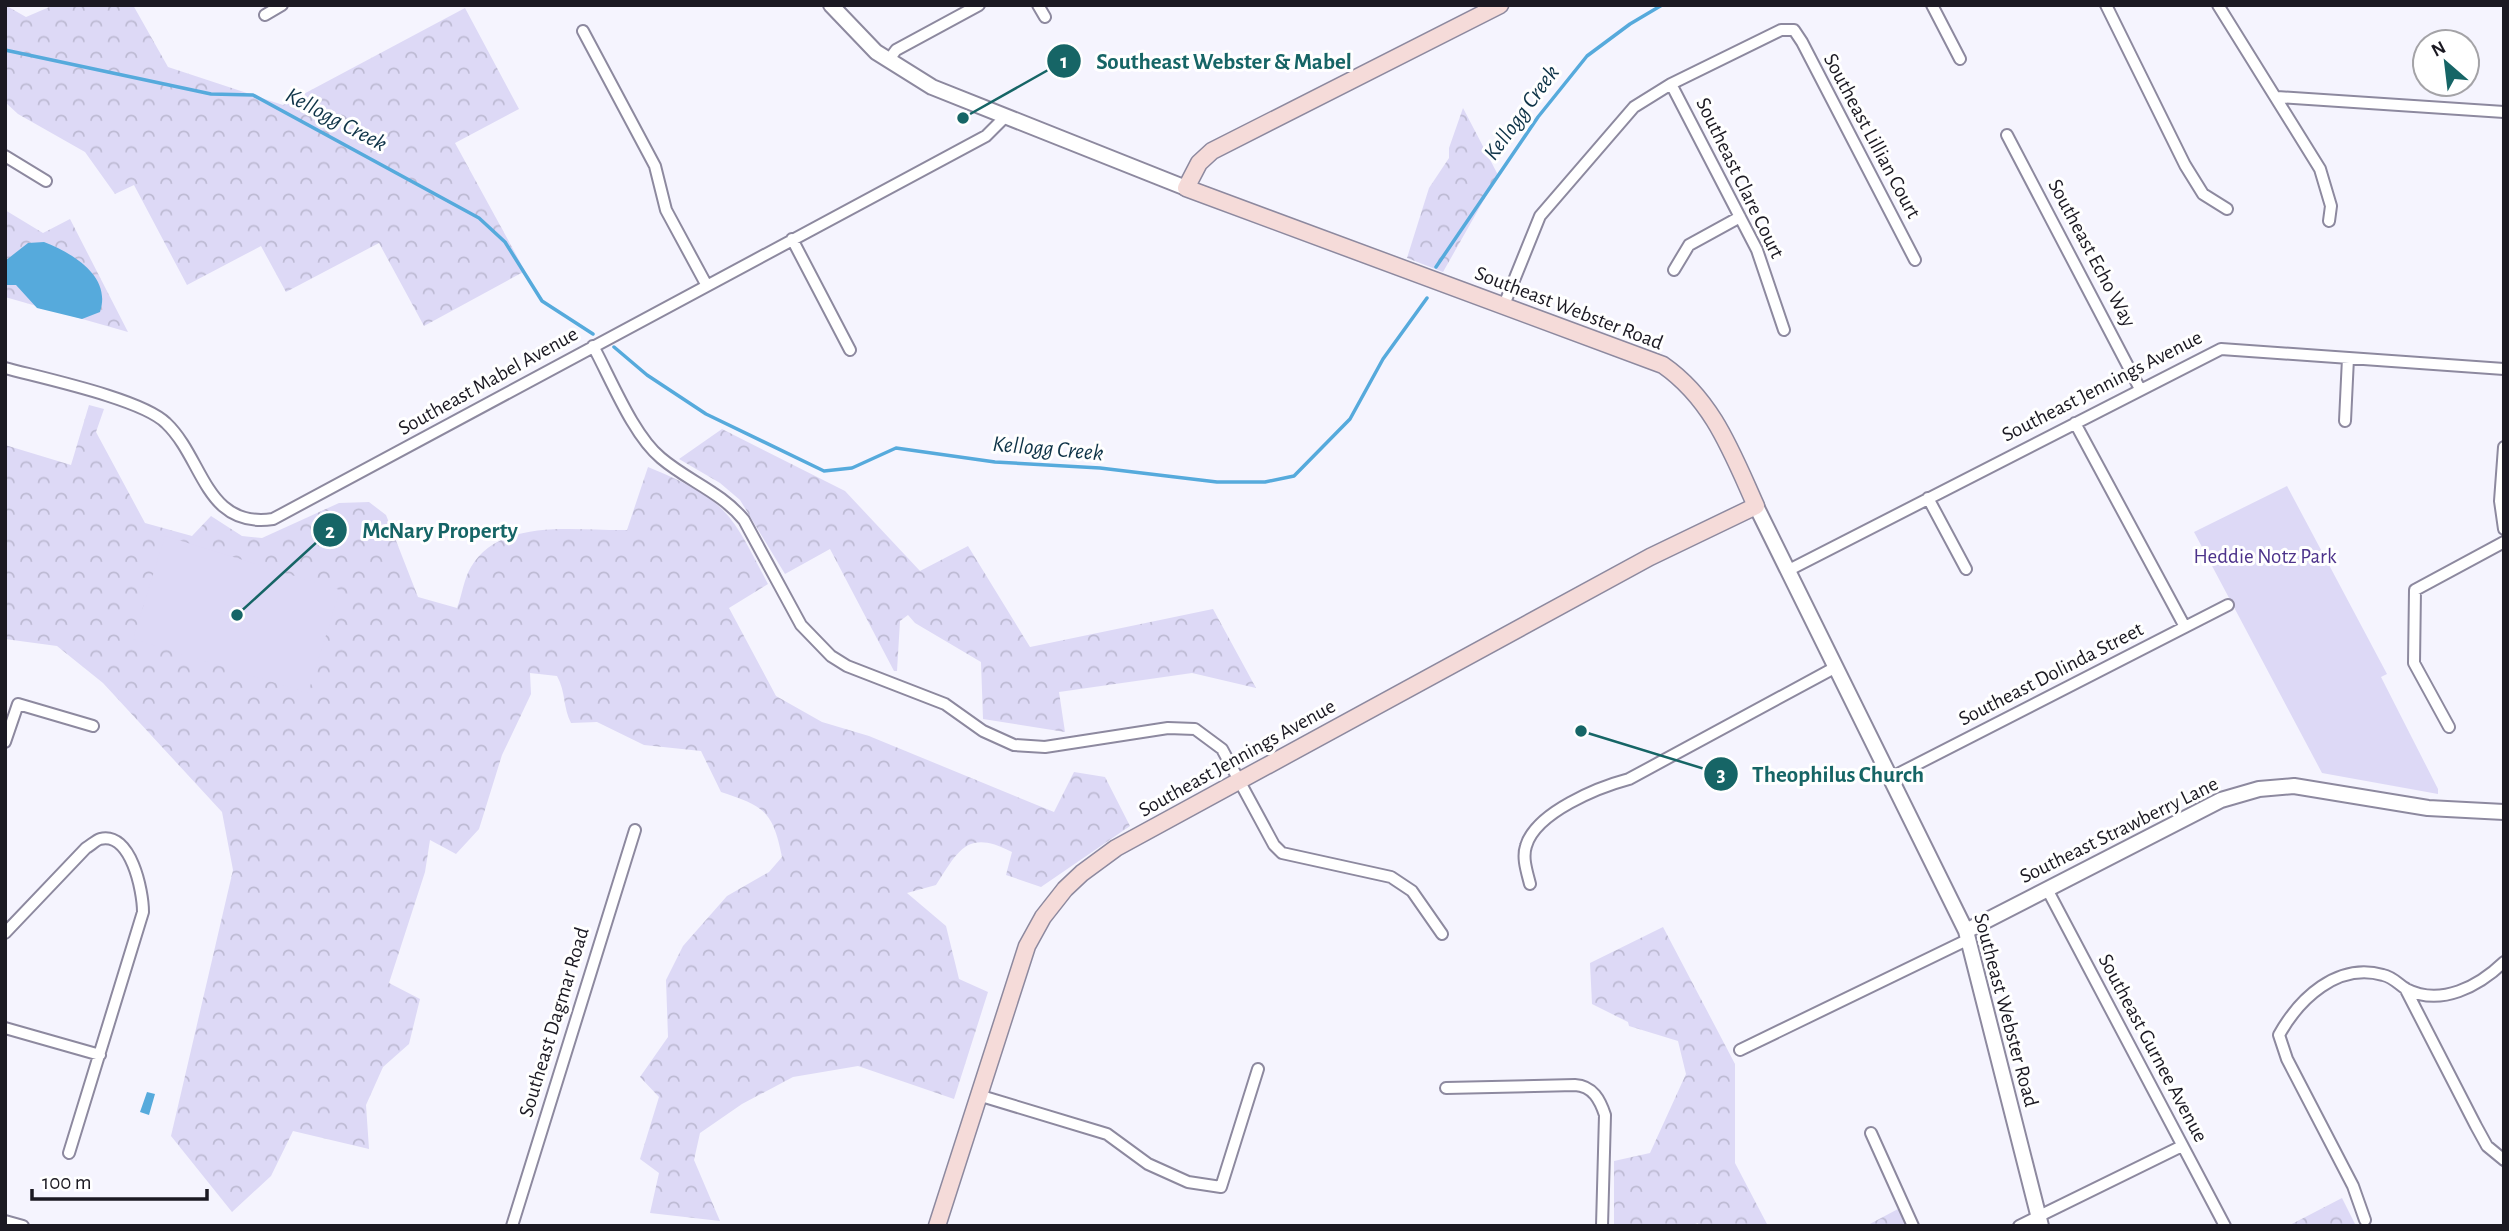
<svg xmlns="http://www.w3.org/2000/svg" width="2509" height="1231" font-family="'Alegreya Sans',sans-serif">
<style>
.forest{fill:url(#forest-crowns)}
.park{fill:#ddd9f6}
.water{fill:#56aadc}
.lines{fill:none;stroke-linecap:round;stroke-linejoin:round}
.stream{stroke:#56aadc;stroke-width:3.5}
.minor-casing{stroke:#8d899f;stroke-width:14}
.tertiary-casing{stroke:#8d899f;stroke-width:18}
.secondary-casing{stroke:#8d899f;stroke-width:19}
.minor{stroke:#fff;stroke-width:10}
.tertiary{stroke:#fff;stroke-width:14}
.secondary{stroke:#f5dbd9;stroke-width:16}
.labels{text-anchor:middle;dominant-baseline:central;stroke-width:6;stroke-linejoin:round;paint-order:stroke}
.street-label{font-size:21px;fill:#1b1922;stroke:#fff}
.park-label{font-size:21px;fill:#4d338b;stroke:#fff}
.water-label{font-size:23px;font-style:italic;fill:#0f3448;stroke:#fff}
.leader{fill:none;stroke:#166566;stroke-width:2.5}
.callout-dot{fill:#166566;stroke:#fff;stroke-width:2.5}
.mark-label{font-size:21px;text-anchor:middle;font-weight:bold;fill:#fff}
.callout-label{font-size:23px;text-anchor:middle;font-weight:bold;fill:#166566;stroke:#fff;stroke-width:6;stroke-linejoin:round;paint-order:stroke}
</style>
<defs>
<pattern id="forest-crowns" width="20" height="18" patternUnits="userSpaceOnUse" patternTransform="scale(1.75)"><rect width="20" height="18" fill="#ddd9f6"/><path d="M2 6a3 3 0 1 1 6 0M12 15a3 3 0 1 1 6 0" fill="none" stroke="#bdbad3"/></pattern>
</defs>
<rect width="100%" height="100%" fill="#f5f4fe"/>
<path class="forest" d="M5,5l21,12 28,-12h79l35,62 115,38 182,-97 54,101 -64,34 70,128 -101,55 -45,-83 -93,49 -25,-46 -74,39 -53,-100 -19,9 -30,-42 -67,-38 -13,-12z
M1463,108l35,67 -55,97 -36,-14 22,-70 20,-30v-10z
M5,210l38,23 27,-14 58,113 -123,-35z
M89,405l15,4 -8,23 49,91 47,13 19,-20 31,20 20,2 77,-35 30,-1 17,13 32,82 39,11c5,-13 7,-30 14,-41 29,-50 107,-36 156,-37l21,-63c78,32 82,44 120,117l-39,24 47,88 46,26 47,14 185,76 20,-40 31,5 25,49 -89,61 -35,-12 6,-23c-44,-23 -53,-3 -76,33l-29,8 39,33 13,53 29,13 -34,107 -96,-33 -65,11 -51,27 -42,29 -6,27 26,61 -70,-8 9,-40 -19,-14 19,-62 -19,-20 28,-40 -2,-57 17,-34 44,-50 42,-24 13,-15c-9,-46 -18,-51 -61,-65l-20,-41 -57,-6 -47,-23 -26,1c-8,-15 -5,-31 -14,-47l-27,-3 1,21 -29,61 -23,74 -23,25 -26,-14 -5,32 -36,111 31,16 -11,45 -26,23 -17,38 3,44 -76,-18 -22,45 -39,36 -61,-76 62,-266 -11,-58 -119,-129 -46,-37 -52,-7v-194l66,20z
M722,429l123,62 75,80 48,-25 62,101 183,-38 43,79 -64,-15 -133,19 6,40 -82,-13 -2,-57 -66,-39 -7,-8 -8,6 -3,50h-3l-64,-122 -45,25 -45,-74 -20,-17 -41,-24z
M1663,927l72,137v99l33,63h-69l-1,-3 -9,3h-75v-65l36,-8 36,-79 -8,-33 -49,-15 -1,-4 -36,-18 -2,-41z
M2342,1198l14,28h-68z
M1898,1209l9,17h-41z"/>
<path class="park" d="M2287,486l100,188 -6,3 57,112v5l-116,-21 -128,-241z
M165,536l175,54 -32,103 -175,-54z"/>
<path class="water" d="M44,242c28,11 68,34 56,70l-18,7 -45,-11 -21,-23h-11v-24l23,-18z
M147,1092l8,2 -6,21 -9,-3z"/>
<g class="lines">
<path class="stream" d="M5,50l206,44 42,1 226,123 26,24 37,59 51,33
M1436,267l102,-150 49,-61 43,-32 32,-19
M614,347l33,28 59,39 118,57 28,-3 44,-20 99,14 105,6 117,14h48l29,-6 56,-57 33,-60 44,-61"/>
<defs>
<path id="minor" d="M1038,5l7,12
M1932,5l28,54
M2106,5l79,160 18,29 24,15
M2218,5l102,164 11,37 -2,15
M265,15l17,-10
M583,31l72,135 11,44 40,74
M888,61l8,-11 83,-45
M1671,84l86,166 27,80
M2277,97l227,15
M2007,135l133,254
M5,156l41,25
M792,239l58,111
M1674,270l15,-25 51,-28
M1504,305l36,-89 94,-109 37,-23 110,-54h13l8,12 113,218
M593,346c18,33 40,89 68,112 27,23 60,34 83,62l57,105 30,31 16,10 98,38 38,27 31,14 31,2 123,-19 27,1 27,20 52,96 8,8 109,24 21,14 30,43
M5,368c37,10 137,31 161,55 38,36 39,106 107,96l713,-383 19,-19
M2345,421l3,-63
M2075,423l110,204
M2504,447l-4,54 4,28
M1928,498l38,71
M1787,571l434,-222 283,20
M2449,727l-35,-64 1,-73 89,-48
M5,742l13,-38 75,22
M1892,777l336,-172
M1530,884c-3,-12 -8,-26 -4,-38 10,-34 73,-59 103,-67l207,-112
M2047,889l178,337
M5,933l81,-85c4,-2 10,-8 14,-9 31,-8 43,52 43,73l-74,241
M2405,988l71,138 11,20 17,14
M5,1028l95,27
M1740,1050l229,-111
M1446,1088l129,-3c18,1 25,15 30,30l-3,111
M978,1095l129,39 41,30 40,18 33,5 37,-118
M1871,1133l42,93
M2365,1220l-12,-34 -66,-127 -8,-24c20,-36 58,-73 104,-60 10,2 15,9 23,14 35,18 73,-3 98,-27
M5,1221l18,5
M512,1226l123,-396
M2019,1226l163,-80"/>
<path id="tertiary" d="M831,5l45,47 56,35 254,101
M1756,506l210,425 75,295
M1966,931l255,-131 38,-11 35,-3 134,22 76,4"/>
<path id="secondary" d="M937,1226l90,-280 16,-29 22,-28 17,-16 34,-25 534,-291 106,-51c-24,-53 -43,-106 -93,-141l-477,-177 13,-25 13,-12 288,-146"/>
</defs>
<use href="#minor" class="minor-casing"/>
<use href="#tertiary" class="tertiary-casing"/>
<use href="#secondary" class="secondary-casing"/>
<use href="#minor" class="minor"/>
<use href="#tertiary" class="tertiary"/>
<use href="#secondary" class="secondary"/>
</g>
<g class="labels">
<g class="street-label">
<text transform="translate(1872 136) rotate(62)">Southeast Lillian Court</text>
<text transform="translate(1740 178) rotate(64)">Southeast Clare Court</text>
<text transform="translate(2092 253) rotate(62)">Southeast Echo Way</text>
<text transform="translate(1569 308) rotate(21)">Southeast Webster Road</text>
<text transform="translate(488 381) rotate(-29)">Southeast Mabel Avenue</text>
<text transform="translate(2102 386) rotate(-27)">Southeast Jennings Avenue</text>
<text transform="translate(2051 674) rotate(-27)">Southeast Dolinda Street</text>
<text transform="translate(1237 758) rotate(-29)">Southeast Jennings Avenue</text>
<text transform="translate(2119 830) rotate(-26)">Southeast Strawberry Lane</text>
<text transform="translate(2006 1010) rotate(75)">Southeast Webster Road</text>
<text transform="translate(554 1022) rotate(-73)">Southeast Dagmar Road</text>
<text transform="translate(2153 1048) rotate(62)">Southeast Gurnee Avenue</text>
</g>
<g class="park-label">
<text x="2265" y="556">Heddie Notz Park</text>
</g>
<g class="water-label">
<text transform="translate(1522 113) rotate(-54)">Kellogg Creek</text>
<text transform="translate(336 120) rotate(28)">Kellogg Creek</text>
<text transform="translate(1048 449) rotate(5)">Kellogg Creek</text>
</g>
</g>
<path class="leader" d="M963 118L1064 61M237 615L330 530M1581 731L1721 774"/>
<g class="callout-dot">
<circle cx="963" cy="118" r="7"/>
<circle cx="237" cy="615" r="7"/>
<circle cx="1581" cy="731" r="7"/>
<circle cx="1064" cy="61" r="18"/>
<circle cx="330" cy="530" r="18"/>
<circle cx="1721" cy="774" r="18"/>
</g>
<g class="mark-label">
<text x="1064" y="68">1</text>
<text x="330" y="538">2</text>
<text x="1721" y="781">3</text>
</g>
<g class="callout-label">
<text x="1224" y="69">Southeast Webster &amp; Mabel</text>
<text x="440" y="538">McNary Property</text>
<text x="1838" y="782">Theophilus Church</text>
</g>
<rect width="2509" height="1231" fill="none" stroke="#1b1922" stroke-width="14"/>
<g transform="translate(2446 63) rotate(332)"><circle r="33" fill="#ffffff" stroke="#a4a3a7" stroke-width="2"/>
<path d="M0-5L12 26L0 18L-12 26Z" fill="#166566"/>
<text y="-10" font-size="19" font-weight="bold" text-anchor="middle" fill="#1b1922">N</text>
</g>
<path d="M32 1189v10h175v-10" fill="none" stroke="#1b1922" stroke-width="3.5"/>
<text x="42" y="1189" font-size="21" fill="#1b1922" stroke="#ffffff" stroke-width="5" paint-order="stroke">100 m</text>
</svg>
